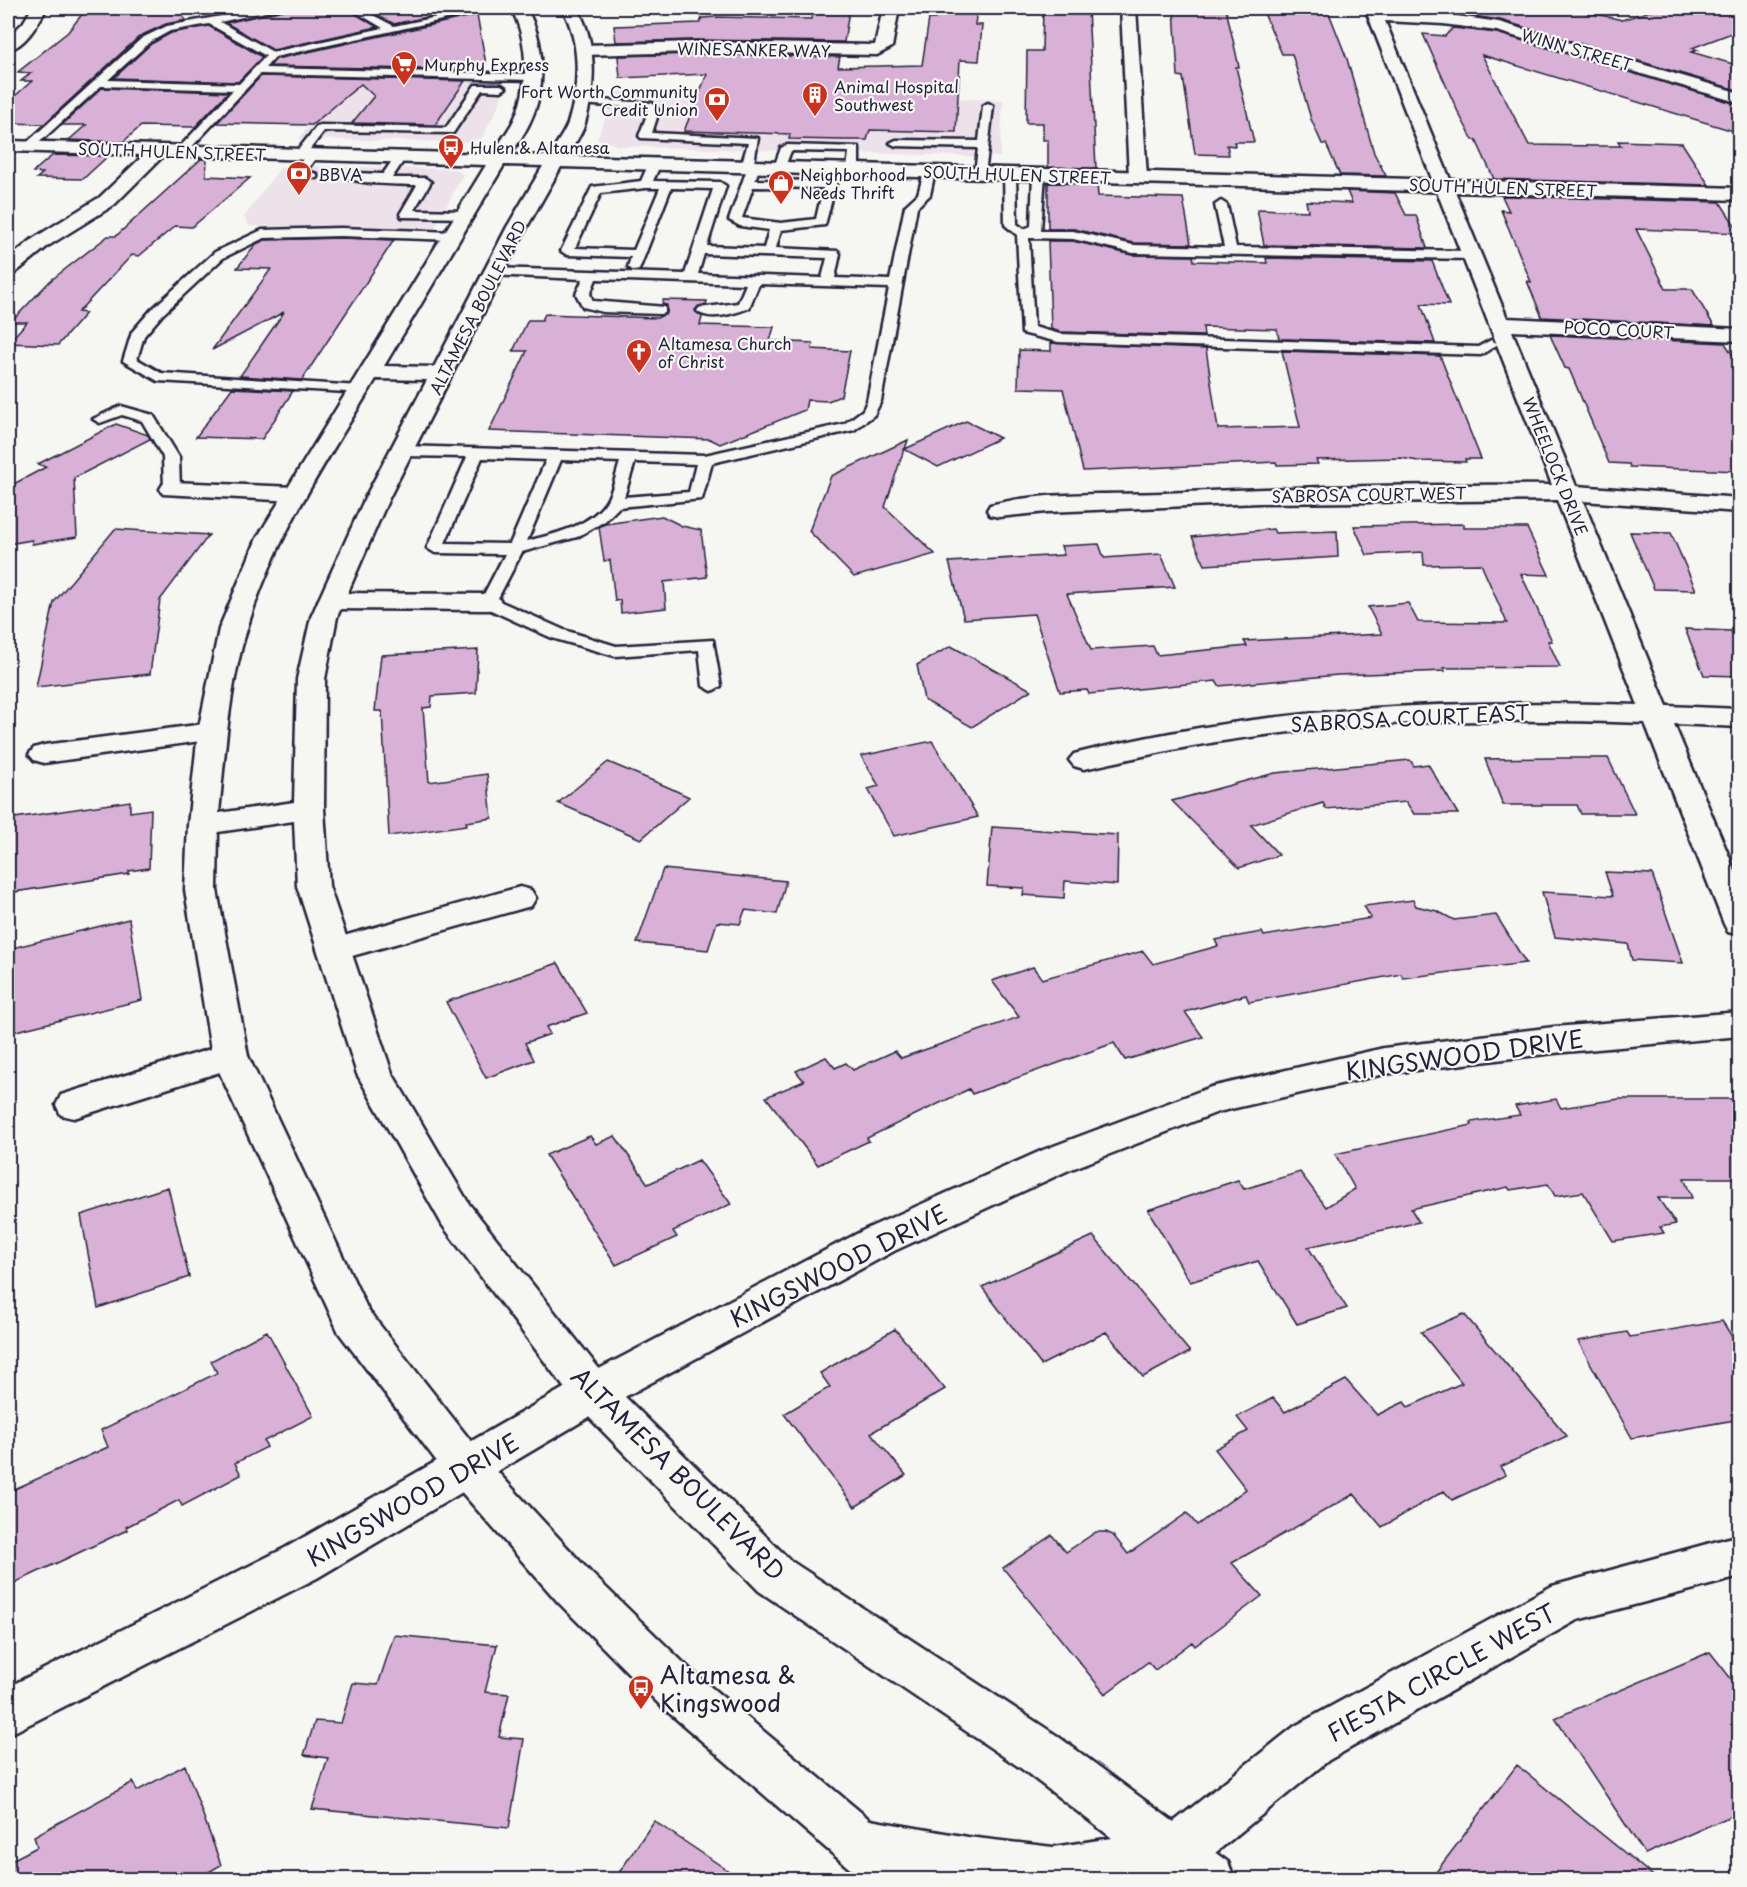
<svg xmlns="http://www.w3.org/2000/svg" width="1747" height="1887" font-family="'Playpen Sans',sans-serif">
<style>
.built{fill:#ede1ea}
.building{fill:#d9b0d6;stroke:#22223b;stroke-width:1.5}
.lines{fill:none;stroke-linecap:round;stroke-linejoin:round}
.service-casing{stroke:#22223b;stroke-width:5}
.minor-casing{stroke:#22223b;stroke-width:5}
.tertiary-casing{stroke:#22223b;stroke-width:5}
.secondary-casing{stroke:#22223b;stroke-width:5}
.service{fill:#f6f6f2;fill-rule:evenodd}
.minor{fill:#f6f6f2;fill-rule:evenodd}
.tertiary{fill:#f6f6f2;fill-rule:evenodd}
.secondary{fill:#f6f6f2;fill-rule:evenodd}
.labels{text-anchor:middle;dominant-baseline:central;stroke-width:4.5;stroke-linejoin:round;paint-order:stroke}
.far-street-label{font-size:16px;fill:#22223b;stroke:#f6f6f2}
.far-poi-label{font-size:16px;fill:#22223b;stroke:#f6f6f2;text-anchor:start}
.street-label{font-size:20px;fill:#22223b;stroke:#f6f6f2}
.near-street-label{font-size:24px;fill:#22223b;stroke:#f6f6f2}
.near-poi-label{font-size:24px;fill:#22223b;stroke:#f6f6f2;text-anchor:start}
</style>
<rect width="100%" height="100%" fill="#f6f6f2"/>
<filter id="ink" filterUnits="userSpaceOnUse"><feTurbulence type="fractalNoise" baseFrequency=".0167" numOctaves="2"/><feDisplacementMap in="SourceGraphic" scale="12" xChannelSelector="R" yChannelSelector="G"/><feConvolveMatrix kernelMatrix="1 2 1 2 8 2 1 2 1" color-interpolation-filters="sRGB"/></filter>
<g filter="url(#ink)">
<path class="built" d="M350,75l157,4 -8,26 -17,33 -12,4 -172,-3z
M616,91l387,9 -3,57 -381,-11 -22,-7z
M290,166l163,3 10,5 -30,58 -184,-6 -5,-9 36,-49z"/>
<path class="building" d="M292,8h55l30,19 -104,23 -47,-27z
M363,8h108l-77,16z
M938,8h39l-2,17h7l-3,36 -19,-1 -4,72 -86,-2 -3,10h-22l-56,-1 1,-5 -106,-3 23,-57 -87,4 -2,-22 76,-2 146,3 -2,10 84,-2 7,-46h6z
M1043,8h45l8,160 -48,-1v-27h-5v-17h-17l1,-72h15z
M1174,8l52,1 13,58h-3l18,75h-20l1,4 -8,-1 2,10 -34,-1 -12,-77 -5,-1z
M1279,8h48l20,51 27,94 12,23 -46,-1 -14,-31h-4l-11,-25 -19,-65h-10l-19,-43 18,1z
M1473,8h48l27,3 9,-3h13l52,12 37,-12h50l31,8v14l-48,18 6,2 -7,2 49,14v25l-240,-71 -34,-5z
M813,11h36l-5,31 -150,-2 -78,2 -2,-16 86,-3 2,-5 14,-1 95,2z
M179,12l7,8 -20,4 -26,12 -96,88 -36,-1v-21l24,-21h-11l10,-8 -13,-1 50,-40 15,-19z
M477,15l9,49 -10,1 -4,5 -202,-4 6,-7z
M209,26l53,31 -24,25 -124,-4 37,-34 20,-11z
M1453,28l44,5 243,72v28l-258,-78 47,90 68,1h24l-3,-5 64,2 27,42 -215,-6 -18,-39h-3l-15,-28 -35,-78 22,2z
M261,76l204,5 -30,44 -83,-2 22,-27 -13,-12 -49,41 -95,-2z
M102,88l126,4 -33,35 -54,-1 -18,16 -54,-2 17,-15h-24z
M53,155l55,1 -25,23 -46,-1 6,-5 -10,-1z
M201,159h6l-1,17 44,2 -58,49 -17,-1 -36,30 -7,-1 -54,57 8,1 -28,32 -50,-2 19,-21h-16l39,-41 58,-45h8z
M1048,183l49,1 1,12 85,2 8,46 -58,-1 -59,-14h-26z
M1347,191l48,2 11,22h10l11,33 -163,-3 -7,-36 51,2 -2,-10 46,2z
M1502,196l218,6 20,31 -104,-4 30,60h26l22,37 -172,-9 -15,-36 4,1 -30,-72 8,1z
M340,238l54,2 -92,140 -62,-4 44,-64 -72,38 59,-81 -34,-1 19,-24 9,-4z
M1048,241h25l60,14 60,1 1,5 73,2 -1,-5 166,3 17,44 -28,-1 14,39 -156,-4 -2,-10 -74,-2 1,9 -144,-4 -9,-3z
M663,300l44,1 -1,4 -7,1 -4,4 7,7 -2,8 74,2 -4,14 43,2 -1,6 38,2 -9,45 -13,5 -21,-1 -2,10 -85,34 -10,-5 -221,-8 38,-80h-14l15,-31h14l3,-6 112,4 10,-5v-8l-5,-1z
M1550,335l175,8 15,23v105l-110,-4 -1,-3 -20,-1 -40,-94 -4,-1z
M1051,343l155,6 12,80 82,-2 -18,-76 158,5 41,103h-16l1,3 -48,-1 -17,-3 -85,2 2,4 -41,1 -1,-3 -193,9 -20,-82 -45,-1 1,-38 32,1z
M232,388l61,3 -31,48 -66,-2z
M966,421l34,17 -62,29 -34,-18 -19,58 50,47 -81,23 -45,-46 22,-55 77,-36 -3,9z
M116,424l32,11 2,4 -76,39 3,59 -45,7v-4l-24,4v-57l38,-20 -8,-3z
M662,516l20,10 19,4 6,47 -43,5 2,26 -45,5 -1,-13 -5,1 -5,-41 -6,1 -5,-34 6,-3z
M1464,524v4h63l22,47 -28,-1 31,67h-4l12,26 -117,1 2,3 -107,4 -119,11 -3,-5 -127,13 -2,-4 -27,2 -26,-78 -70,5 -15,-57 115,-7 -3,-9 38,-2 5,14 57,-4 14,33 -108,7 24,56 62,-4 4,9 90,-9 -3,-5 138,-7 -14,-27 40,-4 10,19 89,1 -26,-59 -57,1 -1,-13 -56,3 -13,-29z
M115,529l94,6 -49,65 -10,74 -114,13 18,-85z
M1273,529l2,4 62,-2 1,26 -133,8 -13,-28z
M1630,532l41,1 25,57 -42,-1z
M1685,629l46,2 9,19v26l-36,-1z
M951,646l80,44 -59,37 -48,-27 -7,-35z
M478,650l-2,43 -44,3 -1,11 -8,1 6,74 58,-8 5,44 -26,4 1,3 -78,11 -7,-125h-7l6,-56z
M932,741l46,76 -84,19 -26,-47 11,-3 -18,-30z
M1556,758h52l27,56h-54l-4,-9h-74l-18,-46z
M1410,760l4,6 14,-2 30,50h-44l-8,-12 -80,7 -3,-6 -72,22 28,30 -40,13 -67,-67 103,-28z
M608,762l62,26 19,9 -48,42 -83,-36z
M130,801v11l21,-3 -2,59 -20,3v3l-121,19v-74z
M992,827l126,8 -1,50 -52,-4 -1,17 -41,-3 1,-7 -37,-2z
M663,869l123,12 -9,33 -32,-4 -5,14 -23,-2 -9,28 -71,-7z
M1605,872l47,2 31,89 -51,-3 -4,-16 -73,-7 -13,-45 71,4z
M1413,900l3,6 21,5 17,9 42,-5 30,48 -123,15 -2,-4 -152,28 -3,-7 -61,17 18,25 -78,23 -11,-17 -142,51 -3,-5 -102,49 2,3 -51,24 -52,-68 38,-16 -8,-10 30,-14 9,11 11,-5 7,7 42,-19 6,7 118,-41 -27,-36 41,-14 9,12 101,-28 10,13 65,-18 -3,-6 47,-8 2,4 107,-18 -7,-12z
M129,919l13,81 -134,33v-84z
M558,963l29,50 -41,14 4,7 -25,9 9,17 -48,18 -40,-76z
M1556,1099l5,9 58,-9h121v79h-56l8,20h-34l18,26 -16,3 4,6 -51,8 -30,-49 -28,4 -7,-12 -38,6 -2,-3 -97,22 8,13 -111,25 39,61 -50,16 -39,-63 -68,21 -42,-72 90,-30 6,9 56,-17 26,35 29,-18 -20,-35 137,-29 -1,-3 49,-7 -5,-9z
M590,1136l6,8 19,-8 33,48 51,-24 32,44 -58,27 4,6 -61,28 -70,-110z
M168,1187l21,90 -91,31 -17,-93z
M1093,1236l36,43 61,73 -47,25 -37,-45 -65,33 -59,-78z
M1464,1314l103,122 -67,31 6,8 -54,25 -8,-9 -62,36 -28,-33 -122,69 30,33 -67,50 -3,-4 -37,28 -7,-8 -43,32 -102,-126 49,-33 14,17 30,-20h10l7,3 15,19 59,-41 10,12 49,-36 -31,-40 33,-18 -11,-14 36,-19 12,14 61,-32 31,35 27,-13 4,5 54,-24 -41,-51z
M1722,1321l18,28v70l-108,19 -54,-97 49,-9 3,5z
M895,1329l50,60 -74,44 35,42 -51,32 -71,-93 46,-27 -10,-14z
M267,1331l46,85 -49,25 3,6 -32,16 6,12 -59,31 -3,-6 -53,27 1,3 -119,56v-94l100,-45 -7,-17 116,-57 -6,-12z
M394,1635l103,10 -12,47 24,2 -10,43 25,2 -15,89 -197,-19 16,-51 -24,-3 11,-34 26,2 12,-40 25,2z
M1710,1652l30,38v122l-95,42 -90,-136z
M185,1765l36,100 -26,15h-187v-18l29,-15 -3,-11 99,-54 4,9z
M1517,1765l141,115h-228z
M654,1821l88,59h-128z"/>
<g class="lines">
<defs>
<path id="service" d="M265,8h18l-63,14 53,30 110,-24 -34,-20h10l35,18 86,-18h16l-221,49 -10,11 266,6 5,3 -5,3 -271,-6 -75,80 -4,1 -6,-3 2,-2 56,-60 -132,-4 -69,63 -10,-2 120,-109 25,-12zM209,24l57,32 -27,28 -131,-4 42,-38 20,-11z
M475,85h26l5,3 -5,3 -19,-1 -29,43 -129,-2 -20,26 -10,-2 23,-29 4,-1 125,3z
M581,99l71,4 7,8 -7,22 106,5 -4,25 6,3 -5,14 70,1 5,-14h8l2,2 -15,56 -44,5 -5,18 62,3 2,3 -5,24 55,2 15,-74 13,-12 7,-25 10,2 -5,24 -13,12 -36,194 -7,14 -20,15 -142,33 -10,36 -83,8 -14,14 -28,16 -55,15 -25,48 67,30 52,16 97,-6 8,46 -9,5 -9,-5 -4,-36 -84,6 -63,-18 -70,-32 -2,-4 25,-48 -70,-1 -8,-5 40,-91 -65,-1 -8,-5 8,-5 303,9 139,-31 19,-14 4,-9 22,-113 -130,-4 -10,24c-13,5 -40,14 -52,3l2,-3 39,-5 8,-19 -150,-5 -6,15 3,7 72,6v6l-5,1 -57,-2 -20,-5 -7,-13 7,-15 -93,-4 -1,-3 6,-4 190,6 28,-85 -42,-1 -32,82 -5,1 -6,-4 3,-10 -64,-2 -6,-4 31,-64 49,-6 8,-18 6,-3 6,3 -8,18 67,1 6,4 -19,60 57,2 5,-18 -29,-4 -11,-6 18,-51 -6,-3 7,-23 -107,-5 -2,-2 9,-24 -3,-4 -68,-4v-4zM753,187l70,1 -7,31 -35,4 -39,-5zM646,188h14l-26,62 -59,-2 26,-55zM704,254l123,4 -5,20 -124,-4zM482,458l64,2 -36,84 -65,-1zM561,460l59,2c-4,12 -7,29 -14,40 -17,25 -52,32 -79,39zM635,462l61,2 -7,28 -65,5z
M988,103l5,3 -8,69 -10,-2 3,-25 -82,-2 -6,-3 6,-3 83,1 4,-35z
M787,145l72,2v22l-6,3 -6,-3 2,-17 -58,-1 -7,18h-8l-2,-2 7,-19z
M308,153l10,2 -12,16 11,3v4l-19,-2 -6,-3z
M396,155l10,2 -14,21h33l6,4 -17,28 53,1 6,4 -2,3 -69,-1 -2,-3 17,-29c-13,0 -62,-1 -70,-8l6,-4 30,1z
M1039,171l6,3 -4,57h32l60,14 91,2 -9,-42 6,-4 6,4 9,42 234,4 6,4 -6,4 -337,-6 -60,-14 -44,-1 5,89 26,7 418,13 13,-7 7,4 -17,11 -423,-13 -36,-9 -5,-98 -12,-10 -1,-51 6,-3 6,3 1,50 7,5 7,-3 2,-52z
M340,228l114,4 6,4 -6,4 -114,-4 -76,2 -41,20 -61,57 -18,21 -7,23 24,14 198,13 7,4 -2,3 -206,-12 -35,-20 9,-29 20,-23 63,-57 47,-22z
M121,406l32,9 2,3 24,39 1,32 -3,3 -5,2 -8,-5 -1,-32 -21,-36 -20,-6 -22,8 -7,-4z"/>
<path id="minor" d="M32,8h15c-9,15 -21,38 -39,42v-13l15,-14z
M883,8h16l-7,39 -15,8 -183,-3 -110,3 -8,-5 8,-5 110,-3 181,3z
M1121,8h15l11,169 -9,6 -9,-6z
M1365,8h14l2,4 62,2 56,8 241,71v10l-243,-72 -54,-7 -58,-3 122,297 233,11v12l-228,-10 64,155 164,12v14l-157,-11 84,205 73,3v18l-66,-3 66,159v52l-12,-3 -4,-8 -79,-201c-128,-4 -259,-4 -387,13 -58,7 -116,20 -174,33l-10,-3 -5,-6 5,-6c184,-47 375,-55 564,-49l-81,-205 -298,3 -212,9 -48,5 -9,-2 -3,-5 3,-5c55,-14 117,-10 173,-12 130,-6 259,-9 389,-8z
M158,146l9,5 -3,4 -50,50 -66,41 -33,27 -7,2v-16l26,-21 66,-41 52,-50z
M172,482l123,5 9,2 3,5 -3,5 -9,2 -132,-7 -3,-5 3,-5z
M331,593l157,1 9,2 4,6 -4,6 -9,2 -157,-1 -9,-2 -4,-6 4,-6z
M212,723l10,3 4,6 -4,6 -178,25 -10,-3 -5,-6 5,-6 10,-3z
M520,887l11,3 5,8 -5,8 -197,55 -12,-3 -5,-8 5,-8z
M230,1043l12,4 6,9 -6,9 -168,53 -13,-3 -5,-10 5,-10z
M1740,1535v42l-163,43 -248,140 -136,111 -18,7 -18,-7 -7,-18 7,-18 138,-109 257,-140z"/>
<path id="tertiary" d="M1740,1012v24l-186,17 -170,21 -166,38 -149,58 -175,81 -286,155 -291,172 -309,157v-48l277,-139 293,-168 288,-151 177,-79 168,-63 173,-39 170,-21z"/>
<path id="secondary" d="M511,8h15c19,32 21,80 4,114 -5,11 -13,22 -19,33l38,1c6,-11 15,-22 19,-33 12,-37 13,-81 -6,-115h15c20,33 19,78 8,115 -3,11 -12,23 -18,33l1173,32v12l-1179,-33 -34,60 -138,271 -52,119 -12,62 -1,130 5,77 63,187 77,131 139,176 183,181 265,174 172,127 7,18h-372l-203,-175 -102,-103 -107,-122 -112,-147 -127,-277 -27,-166 3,-65 10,-93 21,-103 38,-91 229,-373 -478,-14v-10l485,13c6,-11 14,-21 20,-32 17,-34 16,-81 -2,-114zM504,165l39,1 -36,61 -73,140 -50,-1zM376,379l51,1 -62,118 -54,119 -14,62 -3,123 -75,11c6,-60 10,-127 28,-184 27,-91 81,-170 129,-250zM294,821l3,65 60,188 86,152 135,180 181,185 263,178 90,69 -59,9 -85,-10 -98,-17 -176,-147 -104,-101 -109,-118 -113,-144 -120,-254 -31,-166 1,-58z"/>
</defs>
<use href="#service" class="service-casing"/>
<use href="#minor" class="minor-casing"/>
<use href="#tertiary" class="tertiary-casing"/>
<use href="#secondary" class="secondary-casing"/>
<use href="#service" class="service"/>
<use href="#minor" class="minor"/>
<use href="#tertiary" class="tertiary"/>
<use href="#secondary" class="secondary"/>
</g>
</g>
<defs>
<symbol id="supermarket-pin" viewBox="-11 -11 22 30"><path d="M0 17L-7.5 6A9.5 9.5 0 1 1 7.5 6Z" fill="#c8321e" stroke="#f6f6f2"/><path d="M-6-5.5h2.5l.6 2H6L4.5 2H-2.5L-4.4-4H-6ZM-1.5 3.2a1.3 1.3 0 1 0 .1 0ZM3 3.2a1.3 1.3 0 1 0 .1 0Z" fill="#fff"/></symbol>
<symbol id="building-pin" viewBox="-11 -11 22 30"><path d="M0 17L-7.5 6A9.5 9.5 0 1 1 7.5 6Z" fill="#c8321e" stroke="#f6f6f2"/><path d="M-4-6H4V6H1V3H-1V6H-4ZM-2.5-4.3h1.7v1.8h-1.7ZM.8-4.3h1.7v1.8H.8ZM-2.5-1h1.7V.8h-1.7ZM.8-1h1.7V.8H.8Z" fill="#fff"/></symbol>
<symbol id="bank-pin" viewBox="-11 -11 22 30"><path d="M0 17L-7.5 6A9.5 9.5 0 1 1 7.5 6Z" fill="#c8321e" stroke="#f6f6f2"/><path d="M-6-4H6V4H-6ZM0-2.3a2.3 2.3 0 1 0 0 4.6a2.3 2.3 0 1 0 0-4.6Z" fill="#fff"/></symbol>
<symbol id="bus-pin" viewBox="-11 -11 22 30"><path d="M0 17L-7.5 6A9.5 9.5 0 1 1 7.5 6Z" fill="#c8321e" stroke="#f6f6f2"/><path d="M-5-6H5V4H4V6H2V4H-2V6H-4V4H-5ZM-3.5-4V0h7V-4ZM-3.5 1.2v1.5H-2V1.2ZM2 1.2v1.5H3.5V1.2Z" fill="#fff"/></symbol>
<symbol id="shop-pin" viewBox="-11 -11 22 30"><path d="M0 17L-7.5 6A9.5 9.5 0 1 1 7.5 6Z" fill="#c8321e" stroke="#f6f6f2"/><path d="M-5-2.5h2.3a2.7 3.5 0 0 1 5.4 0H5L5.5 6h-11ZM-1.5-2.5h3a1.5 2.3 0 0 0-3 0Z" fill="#fff"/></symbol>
<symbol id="church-pin" viewBox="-11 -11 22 30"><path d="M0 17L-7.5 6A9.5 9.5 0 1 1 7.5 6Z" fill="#c8321e" stroke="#f6f6f2"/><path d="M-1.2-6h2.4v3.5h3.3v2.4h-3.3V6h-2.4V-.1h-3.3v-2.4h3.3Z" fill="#fff"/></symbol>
</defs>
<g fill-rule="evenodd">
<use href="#supermarket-pin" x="389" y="49" width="30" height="40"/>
<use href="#building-pin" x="800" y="80" width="30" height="40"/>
<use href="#bank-pin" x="702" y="85" width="30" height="40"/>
<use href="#bus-pin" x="436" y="132" width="30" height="40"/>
<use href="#bank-pin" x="284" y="159" width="30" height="40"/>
<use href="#shop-pin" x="766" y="168" width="30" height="40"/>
<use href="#church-pin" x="624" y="337" width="30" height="40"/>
<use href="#bus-pin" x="626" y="1673" width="30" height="40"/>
</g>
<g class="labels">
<g class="far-street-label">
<text transform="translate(754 49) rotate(1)">WINESANKER WAY</text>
<text transform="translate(1577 49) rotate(16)">WINN STREET</text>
<text transform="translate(172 151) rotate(2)">SOUTH HULEN STREET</text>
<text transform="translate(1017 174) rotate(2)">SOUTH HULEN STREET</text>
<text transform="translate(1503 187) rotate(2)">SOUTH HULEN STREET</text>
<text transform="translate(477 307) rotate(-63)">ALTAMESA BOULEVARD</text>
<text transform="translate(1619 329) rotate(3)">POCO COURT</text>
<text transform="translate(1556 466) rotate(68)">WHEELOCK DRIVE</text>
<text transform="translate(1369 494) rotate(-1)">SABROSA COURT WEST</text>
</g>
<g class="far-poi-label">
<text x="424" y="64">Murphy Express</text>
<text x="834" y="86">Animal Hospital<tspan x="834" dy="18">Southwest</tspan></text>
<text x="698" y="91" text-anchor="end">Fort Worth Community<tspan x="698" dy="18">Credit Union</tspan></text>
<text x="470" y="147">Hulen &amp; Altamesa</text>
<text x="318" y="174">BBVA</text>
<text x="800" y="174">Neighborhood<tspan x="800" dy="18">Needs Thrift</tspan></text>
<text x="658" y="343">Altamesa Church<tspan x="658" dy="18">of Christ</tspan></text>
</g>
<g class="street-label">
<text transform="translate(1410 718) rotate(-3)">SABROSA COURT EAST</text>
</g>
<g class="near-street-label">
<text transform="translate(1464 1054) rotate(-8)">KINGSWOOD DRIVE</text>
<text transform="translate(838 1265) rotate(-27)">KINGSWOOD DRIVE</text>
<text transform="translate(679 1473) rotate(45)">ALTAMESA BOULEVARD</text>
<text transform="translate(412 1499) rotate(-30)">KINGSWOOD DRIVE</text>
<text transform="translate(1441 1672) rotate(-29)">FIESTA CIRCLE WEST</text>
</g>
<g class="near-poi-label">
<text x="660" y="1674">Altamesa &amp;<tspan x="660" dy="28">Kingswood</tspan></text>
</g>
</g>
<rect width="1747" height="1887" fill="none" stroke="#f6f6f2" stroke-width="30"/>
<rect x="15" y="15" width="1717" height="1857" fill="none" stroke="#22223b" stroke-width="2" filter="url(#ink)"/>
</svg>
